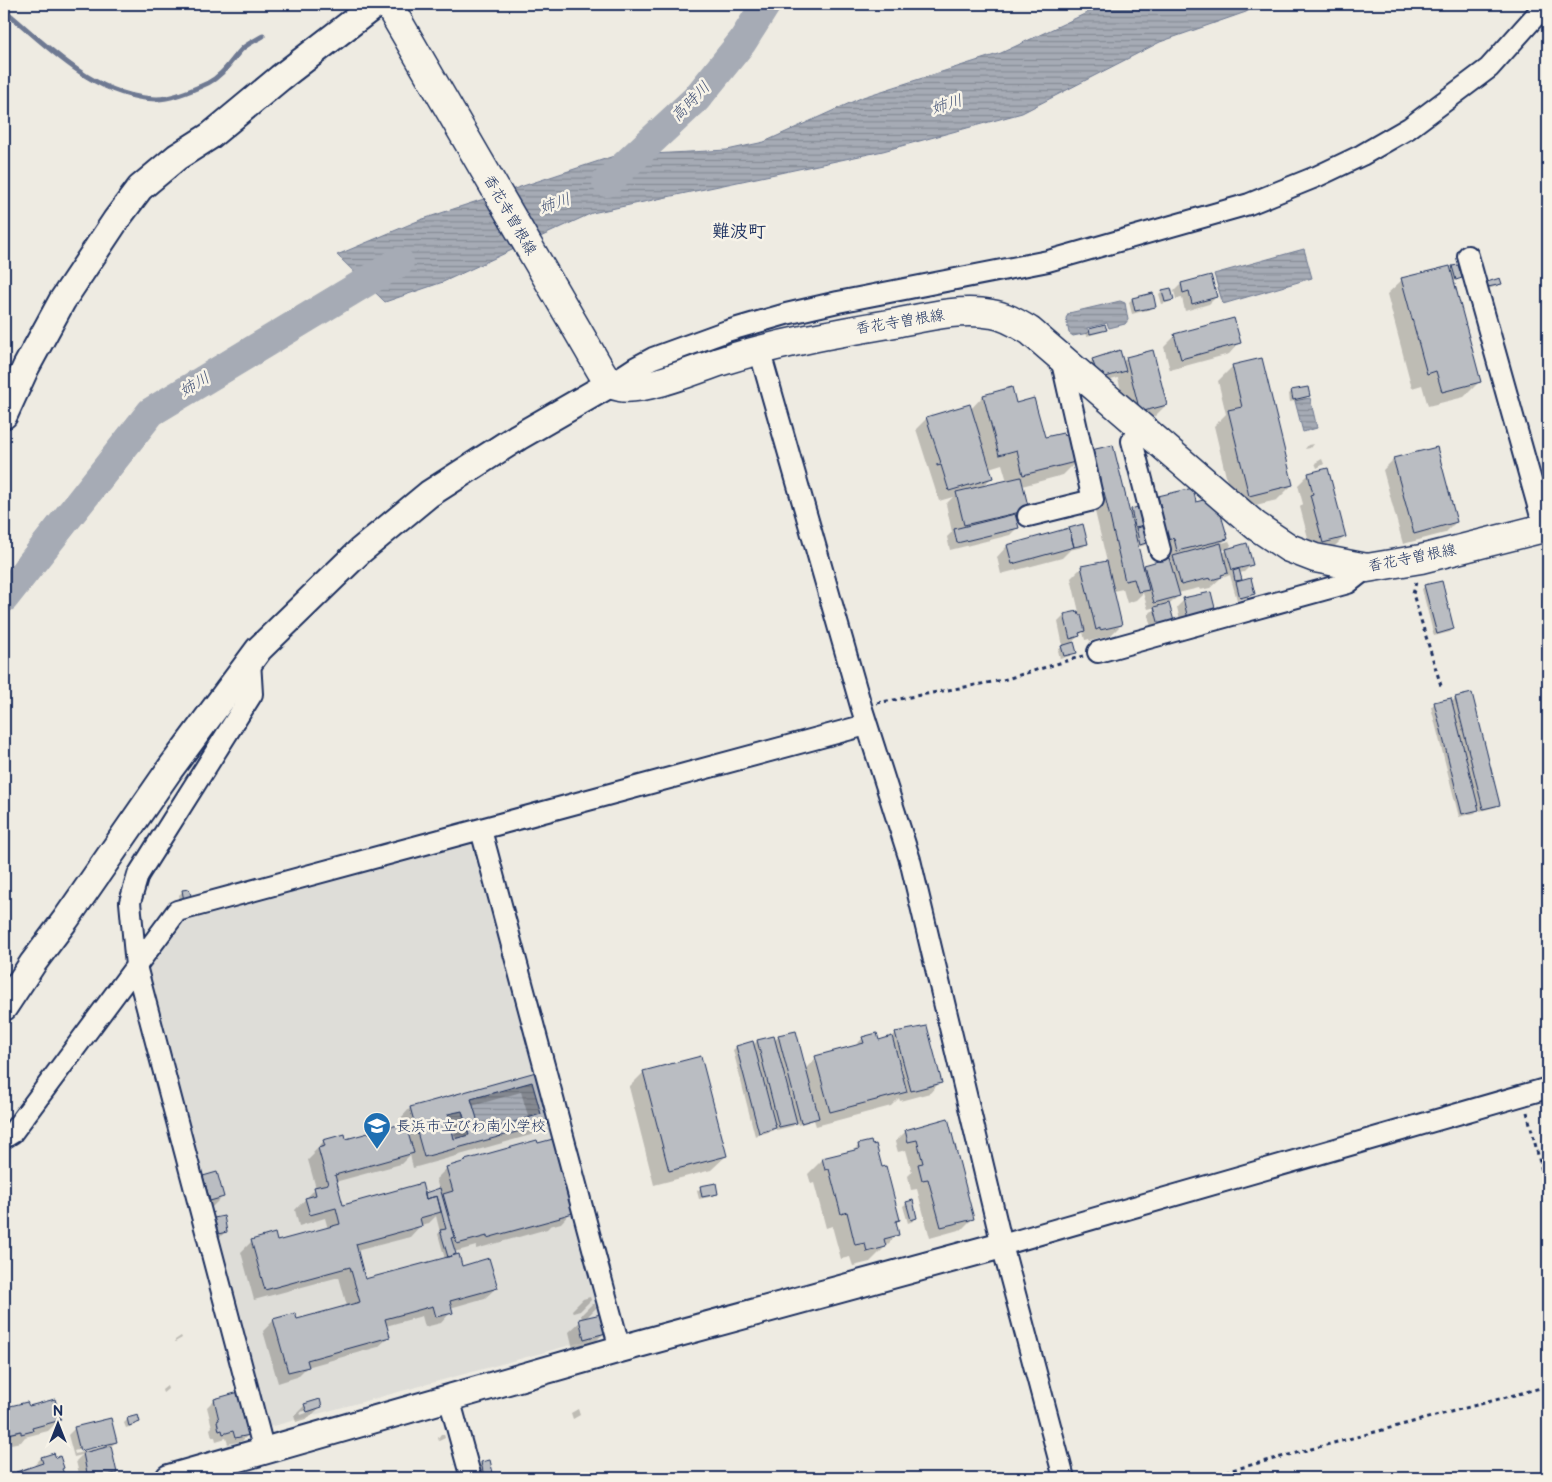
<svg xmlns="http://www.w3.org/2000/svg" width="1552" height="1482" font-family="'Balsamiq Sans','Klee One',sans-serif">
<style>
.built{fill:#deddd8}
.water{fill:url(#water-rules);stroke:#6e7992}
.shadow{fill:#0003;fill-rule:evenodd}
.lines{fill:none;stroke-linecap:round;stroke-linejoin:round}
.stream{stroke:#6e7992;stroke-width:5}
.river{stroke:#a6abb5;stroke-width:30}
.building{fill:#babdc2;stroke:#1b2f5e;fill-rule:evenodd}
.minor-casing{stroke:#1b2f5e;stroke-width:24}
.tertiary-casing{stroke:#1b2f5e;stroke-width:30}
.secondary-casing{stroke:#1b2f5e;stroke-width:31}
.path{stroke:#1b2f5e;stroke-width:3;stroke-dasharray:4 4;stroke-linecap:butt}
.minor{stroke:#f7f3e8;stroke-width:20}
.tertiary{stroke:#f7f3e8;stroke-width:26}
.secondary{stroke:#f7f3e8;stroke-width:28}
.labels{text-anchor:middle;dominant-baseline:central;stroke-width:5;stroke-linejoin:round;paint-order:stroke}
.street-label{font-size:15px;fill:#1b2f5e;stroke:#f7f3e8}
.poi-label{font-size:15px;fill:#1b2f5e;stroke:#f7f3e8;text-anchor:start}
.water-label{font-size:16px;font-style:italic;fill:#455478;stroke:#f7f3e8}
.quarter-label{font-size:18px;font-weight:bold;fill:#1b2f5e;stroke:#f7f3e8}
</style>
<defs>
<pattern id="water-rules" width="6" height="5" patternUnits="userSpaceOnUse" patternTransform="scale(1.25)"><rect width="6" height="5" fill="#a6abb5"/><path d="M0 2.5h6" fill="none" stroke="#868c96"/></pattern>
</defs>
<rect width="100%" height="100%" fill="#eeebe2"/>
<filter id="ink" filterUnits="userSpaceOnUse"><feTurbulence type="fractalNoise" baseFrequency=".02" numOctaves="2"/><feDisplacementMap in="SourceGraphic" scale="10" xChannelSelector="R" yChannelSelector="G"/><feConvolveMatrix kernelMatrix="1 2 1 2 8 2 1 2 1" color-interpolation-filters="sRGB"/></filter>
<g filter="url(#ink)">
<path class="built" d="M472,838l9,6 130,490 -345,94 -122,-462 36,-46z"/>
<path class="water" d="M1106,4h152l-12,8 -86,30 -138,71 -139,38 -291,62 -149,69 -58,20 -48,-47 83,-35 194,-64 113,-6 37,-8 99,-45 138,-44z
M1304,249l8,29 -89,26 -9,-30z
M1120,301l5,2 3,17 -3,4 -16,4 -2,-5 -20,5 1,5 -15,3 -4,-3 -3,-15 3,-5z
M1310,398l7,30 -14,4 -8,-31z
M532,1082l9,32 -60,18 -10,-33z
M462,1111l7,24 -15,4 -6,-25z"/>
<path class="shadow" d="M1453,267l7,11 -7,4 26,100 -15,15 -36,9 -6,-21 -10,3 -25,-94 15,-14 48,-10z
M1210,276l6,21 -7,7 -24,7 -3,-13 -6,1 -2,-8 7,-7z
M1487,283h13l-3,3 -12,4 -1,-4z
M1162,291l10,8 -3,3 -7,2 -3,-10z
M1132,299l22,7 -3,3 -19,5 -3,-12z
M1105,329l-3,3 -15,4 -1,-3 3,-3z
M1175,336l64,7 -10,11 -59,16 -6,-23z
M1127,358l39,47 -11,11 -26,6 -11,-44 -27,8 -5,-19 7,-7 29,2z
M1233,366l59,119 -15,15 -43,10 -20,-84 12,-12 -8,-33z
M1011,389l4,15 29,35 18,-5 67,79 2,-3 9,-2 4,16 -5,5 9,13 -3,3 -8,2 5,21 3,-2 21,-6 -2,-11 -16,-41 11,-11 36,6 31,36 -4,4 7,-2 2,4 -3,4 -7,1 1,4 5,-4 24,15 -7,7 -5,1 2,9 13,11 -4,4 -13,3 -7,-25 -5,2 -1,-2 -14,13 -10,2 -1,-2 -21,5v3l-7,7 -4,1 6,21 -20,11 -5,-21 8,-8 -8,2 -5,-16 -7,7 -9,3 -4,-14 -10,2 8,34 -11,11 -20,5 -1,-2 -4,1 -2,-8 -11,10 3,10 -3,3 -12,4 -2,-9 5,-4 -5,-24 7,-7 14,-3 -8,-34 11,-11 25,-5 -14,-59 -16,-42 -14,14 -41,11 6,24 -12,11 1,7 -7,7 -60,15 -3,-13 5,-5 -6,-28 7,-7 -14,4 -23,-72 11,-11 44,-9 12,-13zM1002,464l5,17 -25,6 10,-10 -3,-9z
M1292,391l17,4 -4,4 -15,3 -1,-8z
M1313,444l-3,4 -5,1 3,-4z
M1322,459l2,5 -7,4 -2,-5z
M1394,459l62,63 -11,11 -42,11 -20,-74z
M1309,474l36,62 -11,11 -22,6 -12,-46 3,-3 -5,-19z
M1086,544l-3,3 -13,3 -8,8 -61,16 -4,-17 10,-11z
M1425,586l28,43 -3,3 -16,4 -12,-47z
M1210,593l-28,36 -5,-22 7,-7z
M1471,694l28,110 -3,3 -16,4 -1,-3 -4,5 -16,4 -28,-110 3,-3 16,-4 1,3 4,-5z
M188,890l-7,14 -2,-9 3,-3z
M896,1033l44,49 -10,11 -30,8 -1,-3 -8,8 -75,20 -2,-6 -16,5 -1,-4 -4,5 -17,4v-3l-4,4 -17,5 -22,-86 3,-3 17,-2 4,-4h17l5,-5 26,33 11,-11 37,-10 10,-10 15,3 13,-3z
M644,1072l82,84 -15,14 -57,15 -25,-98z
M536,1074l13,48 -11,11 -125,35 -3,-13 -9,9 -66,18 7,24 82,-12 15,-4 -3,-11 11,-11 16,-5 3,-2 70,-20 35,71 -10,11 -11,3 -3,3 -71,20v-3l-22,6 7,16 35,20 -11,10 -35,10 1,4 -10,11 -16,4 -3,-11 -36,10 3,11 -11,10 -71,20 -10,10 -19,6 -15,-52 11,-11h22l51,-14 -8,-29 -85,23 -13,-48 11,-11 24,2 52,-14 -3,-11 -26,8 -4,-16 21,-22 -8,-28 6,-6 -1,-2 11,-11h21l56,-16 -1,-6 10,-11zM521,1092l8,27 -49,14 -8,-27zM451,1121l5,18 -2,1 -5,-18zM436,1216l4,16 -2,2 7,25 -81,22 -8,-30 54,-14 11,-12 8,-2z
M947,1120l26,98 -11,11 -32,9 -13,-49 -6,1 -3,-14 4,-4 -6,-22 -8,2 -3,-10 11,-11z
M870,1143l29,77 -4,3 3,11 -28,28 -17,4 -3,-9 -9,2 -9,-33 -6,2 -12,-45 -3,1 -3,-10 15,-15 29,-7 6,-6z
M204,1177l19,19 -11,11 -13,4 -6,-23z
M701,1188l16,5 -3,3 -15,3 -2,-8z
M907,1203l9,15 -3,3 -5,2 -5,-17z
M215,1219l11,12 -11,11 -11,-12z
M590,1297l1,3 -11,11 -7,2 -1,-3 11,-11z
M592,1304h3l1,4 -11,11 20,13 -11,11 -21,6 -4,-17 13,-12 -1,-5z
M181,1336l1,2 -7,4v-2z
M167,1386l1,3 -5,4 -1,-3z
M238,1394l11,40 -7,7 -14,3 -2,-6 -10,3 -1,-4h-3l-2,-8 2,-2 -5,-20 7,-7z
M305,1405l15,2 -11,11 -13,4 -2,-6zM309,1410v2l-8,3 -1,-3z
M4,1406l1,3 23,-1 31,12 -11,11 -23,6 -4,5 -10,2 -1,-3 -6,1z
M578,1409l2,6 -7,4 -2,-6z
M137,1417l2,5 -4,3 -9,3 -2,-5 3,-3z
M75,1428l41,14 -6,5 6,26 -6,5h-30l-4,-17 6,-6 -8,2 -6,-22zM109,1443v2l-34,9 -1,-3z
M441,1434h3l1,4 -6,3 -1,-3z
M41,1458l14,1 4,-1 6,20h-53l5,-4 14,-5z
M481,1463l11,10 -3,3 -8,2 -3,-11z"/>
<g class="lines">
<path class="stream" d="M4,10c45,37 90,87 153,89 16,0 36,-9 51,-16 16,-8 23,-23 35,-35 6,-5 13,-8 20,-12"/>
<path class="river" d="M607,182l89,-83 46,-57 24,-38
M4,598l147,-186 248,-150"/>
</g>
<path class="building" d="M1458,265l4,13 -6,2 -4,-14z
M1450,266l31,116 -39,10 -6,-21 -9,3 -26,-96z
M1211,275l6,22 -25,7 -3,-13 -6,2 -2,-10z
M1500,278l2,6 -14,3 -1,-5z
M1171,288l3,12 -9,2 -3,-12z
M1153,293l3,14 -21,4 -3,-13z
M1234,318l7,25 -60,16 -7,-25z
M1105,325l2,5 -17,4 -1,-5z
M1120,350l6,21 -27,8 -7,-20z
M1153,350l14,55 -27,7 -14,-55z
M1262,358l31,127 -44,11 -21,-86 14,-3 -10,-42z
M1012,387l4,16 18,-5 11,39 18,-4 1,3 8,-3 7,28 -56,14 -6,-25 -18,5 -16,-60z
M1308,387l2,9 -17,4 -2,-10z
M970,404l23,74 -44,13 -8,-26 -4,1v-2l4,-1 -15,-46z
M1113,445l36,145 -11,2 -4,-13 -9,2 -21,-89 -6,1 -11,-42z
M1437,447l20,75 -43,12 -21,-76z
M1328,468l18,69 -23,6 -13,-48 3,-1 -5,-21z
M1021,477l8,33 -65,15 -8,-33z
M1193,488l3,14 11,-3 12,9 9,31 -51,12 -3,-13 -6,2 -10,-44z
M1141,506l4,19 -10,2 -4,-18z
M1015,514l4,14 -62,15 -3,-14z
M1083,524l5,20 -14,3 -5,-19z
M1145,526l4,16 -9,3 -4,-17z
M1069,528l5,19 -62,17 -5,-19z
M1221,543l7,30 -7,2 1,2 -11,3 -1,-2 -29,7 -8,-29z
M1247,543l6,22 -21,5 -6,-21z
M1169,558l11,38 -26,7 -10,-38z
M1107,561l15,64 -22,5v-2l-4,2 -15,-64z
M1239,569l3,11 -7,1 -2,-10z
M1251,578l4,16 -15,4 -4,-16z
M1442,581l12,48 -17,5 -13,-49z
M1211,592l6,24 -28,7 -6,-25z
M1169,603l6,22 -15,4 -6,-22z
M1078,611l1,4h2l4,16 -6,2 1,3 -10,3 -6,-25z
M1074,642l3,11 -13,3 -3,-10z
M1472,693l28,112 -17,4 -28,-112z
M1451,698l28,112 -17,4 -28,-112z
M189,889l3,10 -8,2 -2,-11z
M927,1026l15,57 -31,8 -16,-59z
M796,1031l23,87 -18,5 -23,-88z
M877,1033l2,7 13,-4 15,56 -77,20 -15,-56 49,-13 -2,-6z
M774,1036l23,87 -18,4 -22,-87z
M753,1041l23,87 -17,5 -23,-87z
M701,1056l26,100 -58,15 -26,-100z
M536,1072l14,51 -126,34 -14,-50zM532,1082l9,32 -60,18 -10,-33zM462,1111l7,24 -15,4 -6,-25z
M948,1118l26,101 -33,8 -13,-48 -6,1 -4,-16 5,-1 -6,-23 -9,2 -3,-12z
M405,1123l9,30 -79,22 8,30 79,-22 4,16 11,-3 4,16 -21,6 2,8 -66,18 9,35 94,-25 3,12 27,-8 9,30 -48,13 3,12 -17,4 -3,-11 -48,13 5,18 -83,23 2,7 -21,5 -15,-53 22,-6 2,6 63,-17 -10,-35 -85,23 -14,-50 24,-7 2,8 63,-17 -4,-16 -26,7 -5,-17 11,-3 -2,-8 14,-3 -10,-36 7,-2 -2,-6 22,-6 1,5z
M553,1139l20,74 -14,4 1,1 -73,20v-2l-30,8 -14,-50 10,-3 -7,-24 20,-6 -1,-1 72,-20 1,3z
M871,1141l1,4 4,-1 6,23 4,-1 14,54 -4,1 3,14 -15,4 2,8 -19,5 -2,-9 -10,2 -8,-33 -6,2 -12,-45 -4,1 -3,-12 37,-9 -1,-5z
M217,1172l7,25 -14,4 -7,-25z
M716,1183l2,11 -16,3 -2,-11z
M440,1188l14,49 -3,1 5,16 -8,3 -8,-27 6,-1 -9,-33 -11,3 -1,-6z
M913,1200l4,18 -6,2 -5,-18z
M224,1216l3,16 -9,2 -4,-16z
M601,1314l5,19 -22,6 -5,-20z
M239,1392l11,43 -15,3 -2,-7 -10,3 -1,-4 -3,1 -2,-10 2,-1 -5,-21z
M55,1399l6,21 -29,8 1,3 -12,3v-3l-17,4v-30h1l1,2 21,-5 2,4z
M320,1399l2,8 -15,5 -3,-8z
M138,1415l2,7 -11,4 -2,-8z
M111,1418l6,24 -37,9 -6,-24z
M111,1446l6,27 -29,5 -5,-25z
M54,1453l2,5 4,-2 4,12 -2,1 4,9h-48l-2,-6 27,-9 -2,-6z
M490,1460l3,13 -9,3 -3,-14z"/>
<g class="lines">
<defs>
<path id="minor" d="M1468,256l76,271
M759,349l102,357 49,154 92,385 62,233
M610,384l26,-17 17,-9 74,-27 59,-17 52,-12 210,-41 201,-57 69,-28 44,-21 47,-27 80,-60 57,-64
M1141,427l-9,14 28,109
M1028,516l65,-16 -32,-142
M1098,652l250,-69 19,-15
M481,830l139,519
M4,1138l8,-5 124,-167 -6,-64 8,-27 114,-181 -2,-33
M1002,1245l546,-157
M449,1398l22,80
M264,1451l-128,-485 41,-55 689,-186"/>
<path id="tertiary" d="M4,415l22,-48 36,-66 54,-81 24,-32 37,-31 33,-21 70,-58 96,-74
M4,1007l29,-44 33,-44 104,-150 89,-120 101,-98 69,-57 89,-57 92,-53
M169,1478l451,-129 382,-104"/>
<path id="secondary" d="M388,4l209,360c6,10 11,21 23,23 24,5 77,-18 102,-26 56,-18 114,-28 173,-38 31,-6 65,-15 97,-9 14,2 26,10 38,17l226,195 33,22 26,10 52,10 54,-9 127,-32"/>
</defs>
<use href="#minor" class="minor-casing"/>
<use href="#tertiary" class="tertiary-casing"/>
<use href="#secondary" class="secondary-casing"/>
<path class="path" d="M1416,582l-3,12 29,95
M877,703l126,-23 80,-24
M1527,1112l21,82
M1202,1478l346,-92"/>
<use href="#minor" class="minor"/>
<use href="#tertiary" class="tertiary"/>
<use href="#secondary" class="secondary"/>
</g>
</g>
<defs>
<symbol id="school-pin" viewBox="-11 -11 22 30"><path d="M0 17L-7.5 6A9.5 9.5 0 1 1 7.5 6Z" fill="#1f6fb2" stroke="#f7f3e8"/><path d="M0-5L7-2L0 1L-7-2ZM-4 1L0 2.5L4 1V4Q0 6-4 4Z" fill="#fff"/></symbol>
</defs>
<g fill-rule="evenodd">
<use href="#school-pin" x="361" y="1110" width="32" height="43"/>
</g>
<g class="labels">
<g class="street-label">
<text transform="translate(510 215) rotate(60)">香花寺曽根線</text>
<text transform="translate(900 322) rotate(-9)">香花寺曽根線</text>
<text transform="translate(1412 558) rotate(-11)">香花寺曽根線</text>
</g>
<g class="poi-label">
<text x="396" y="1126">長浜市立びわ南小学校</text>
</g>
<g class="water-label">
<text transform="translate(691 102) rotate(-46)">高時川</text>
<text transform="translate(947 105) rotate(-17)">姉川</text>
<text transform="translate(555 204) rotate(-19)">姉川</text>
<text transform="translate(195 385) rotate(-31)">姉川</text>
</g>
<g class="quarter-label">
<text x="739" y="231">難波町</text>
</g>
</g>
<rect width="1552" height="1482" fill="none" stroke="#f7f3e8" stroke-width="20"/>
<rect x="10" y="10" width="1532" height="1462" fill="none" stroke="#1b2f5e" stroke-width="2" filter="url(#ink)"/>
<g transform="translate(58 1424)" stroke="#f7f3e8" stroke-width="4" paint-order="stroke">
<path d="M0-4L9 19L0 12L-9 19Z" fill="#1b2f5e"/>
<text y="-8" font-size="14" font-weight="bold" text-anchor="middle" fill="#1b2f5e">N</text>
</g>
</svg>
